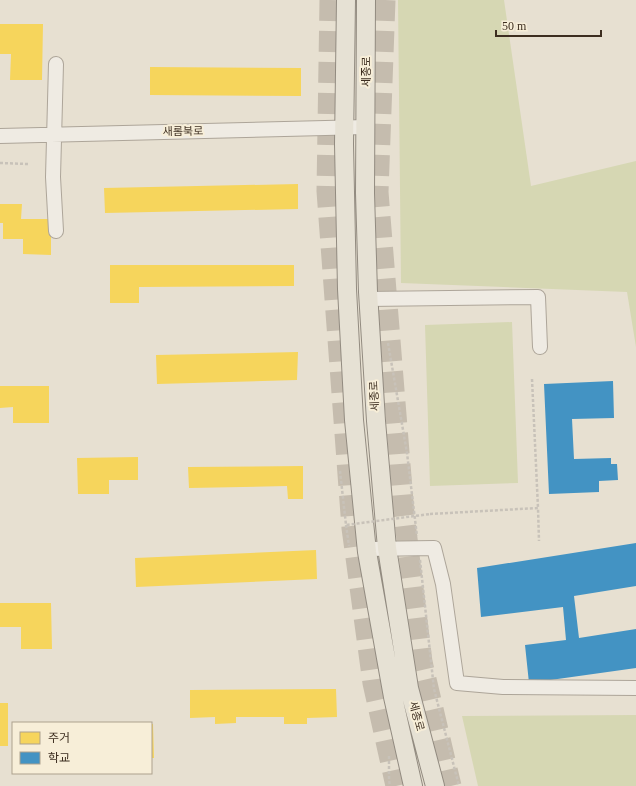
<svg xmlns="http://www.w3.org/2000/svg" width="636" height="786" font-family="'Times New Roman','Noto Sans KR',serif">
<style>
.green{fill:#d6d7b3}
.homes{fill:#f6d55c}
.schools{fill:#4393c3}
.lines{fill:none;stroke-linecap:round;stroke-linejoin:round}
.highway-tunnel{stroke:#c5bcae;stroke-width:21;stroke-dasharray:21 10;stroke-linecap:butt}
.minor-casing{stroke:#ada599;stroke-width:16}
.major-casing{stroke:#928b80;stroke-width:20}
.path{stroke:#c8c2b9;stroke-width:2.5;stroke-dasharray:3 2;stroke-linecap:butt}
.minor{stroke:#efebe3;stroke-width:14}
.major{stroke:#e6e1d4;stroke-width:18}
.path-bridge{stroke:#c8c2b9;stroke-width:2.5;stroke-dasharray:3 2;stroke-linecap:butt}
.labels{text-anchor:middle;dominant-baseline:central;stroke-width:4;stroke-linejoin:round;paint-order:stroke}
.street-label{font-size:11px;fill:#3d2e20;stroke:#f7eed8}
</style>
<rect width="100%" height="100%" fill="#e7e0d1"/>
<path class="green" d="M398,0h106l27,186 105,-25v186l-9,-55 -226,-9z
M512,322l6,161 -88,3 -5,-161z
M636,715v71h-158l-16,-70z"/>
<path class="homes" d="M0,24h43l-1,56h-32l1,-26h-11z
M150,67l151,1v28l-151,-1z
M298,184v25l-193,4 -1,-25z
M0,204h22l-1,15h30v36l-28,-1v-15h-20v-16h-3z
M110,265h184v21l-155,1v16h-29z
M298,352l-1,28 -140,4 -1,-29z
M0,386h49v37h-36v-16l-13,1z
M138,457v23h-29v14h-31l-1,-36z
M303,466v33h-15l-1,-13 -98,2 -1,-21z
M316,550l1,29 -181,8 -1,-29z
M0,603h51l1,46h-31v-22h-21z
M336,689l1,28 -30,1v6h-23v-7h-48v6l-21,1v-7l-25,1v-28z
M0,703h8v43h-8z
M151,724h2l1,34h-3z"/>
<path class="schools" d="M613,381l1,37 -42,1 2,40 37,-1v6h6l1,16 -19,1v11l-50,2 -5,-110z
M636,543v43l-62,10 5,42 57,-9v39l-107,15 -4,-38 41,-5 -3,-33 -82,10 -4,-49z"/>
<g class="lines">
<path class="highway-tunnel" d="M330,0l-3,191 25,337 21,155 23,103
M385,0l-7,192 26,322 18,148 29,124"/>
<defs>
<path id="minor" d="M56,64l-3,113 3,54
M0,136l366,-9
M368,299l170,-2 2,50
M367,549l67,-1 9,36 14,99 46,4 133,1"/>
<path id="major" d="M346,0l-2,144 3,145 7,131 13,132 26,145 20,89
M366,0l-1,193 3,99 8,129 11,127 22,140 26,98"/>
</defs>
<use href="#minor" class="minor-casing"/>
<use href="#major" class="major-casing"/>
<path class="path" d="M0,163l28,1
M388,343l19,110 10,83
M532,379l6,129
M430,514l108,-6 1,33
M346,525l3,21
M420,560l14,129 25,97
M389,756v24l1,6"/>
<use href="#minor" class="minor"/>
<use href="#major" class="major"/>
<path class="path-bridge" d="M340,471l6,54 84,-11"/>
</g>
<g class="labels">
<g class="street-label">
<text transform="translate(366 72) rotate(-90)">세종로</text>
<text transform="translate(183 131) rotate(-1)">새롬북로</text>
<text transform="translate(374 396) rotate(-93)">세종로</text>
<text transform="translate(417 716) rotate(75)">세종로</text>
</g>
</g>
<rect x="12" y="722" width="140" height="52" fill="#f7eed8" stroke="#ada18e"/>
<rect x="20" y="732" width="20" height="12" fill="#f6d55c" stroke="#ada18e"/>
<text x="48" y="742" font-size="12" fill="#3d2e20">주거</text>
<rect x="20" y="752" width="20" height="12" fill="#4393c3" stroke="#ada18e"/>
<text x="48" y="762" font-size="12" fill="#3d2e20">학교</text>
<path d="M496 30v6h105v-6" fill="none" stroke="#3d2e20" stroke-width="2"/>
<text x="502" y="30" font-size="12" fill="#3d2e20" stroke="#f7eed8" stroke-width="3" paint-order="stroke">50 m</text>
</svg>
